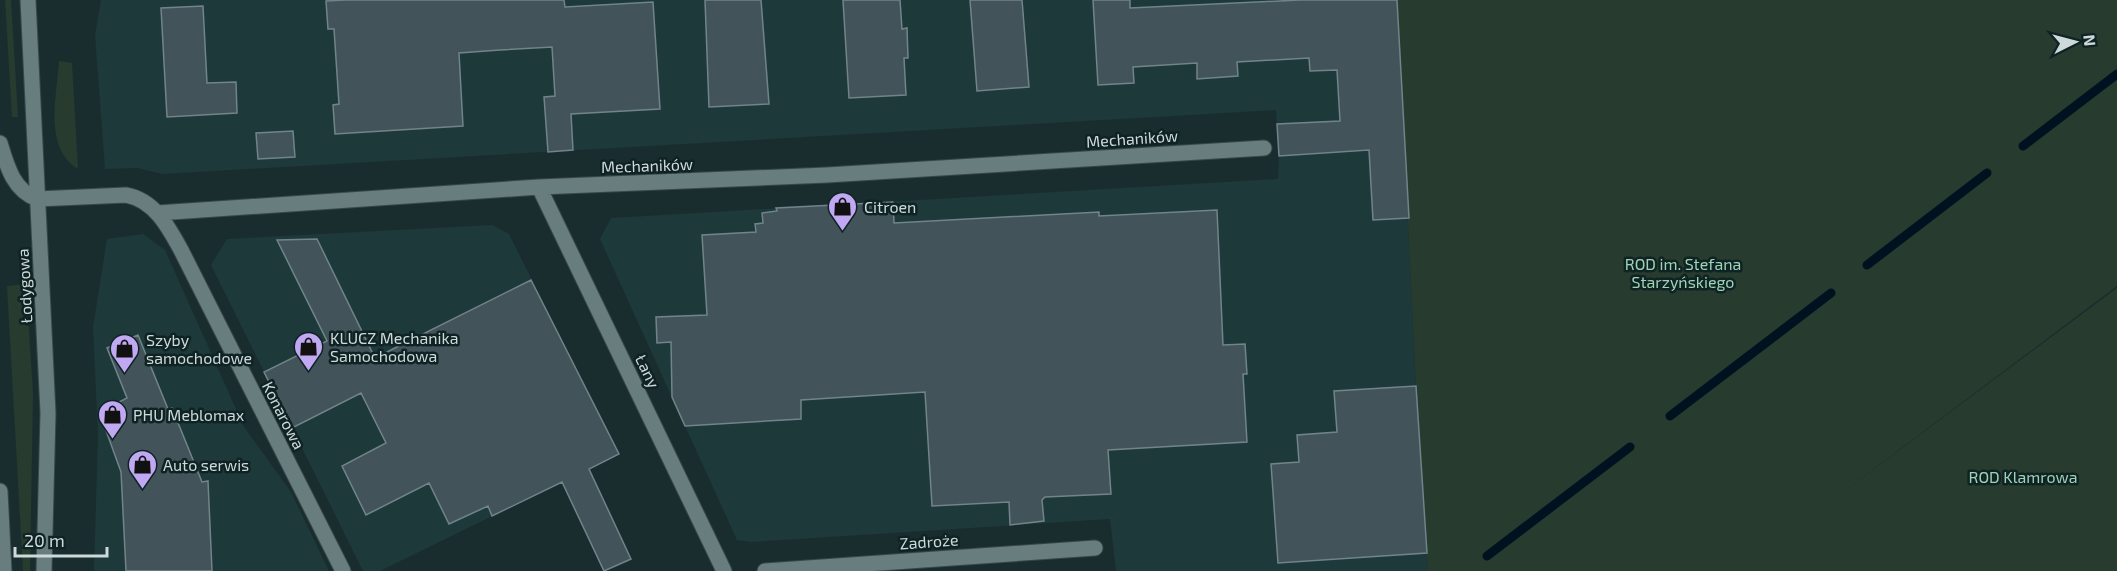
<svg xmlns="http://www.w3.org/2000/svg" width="2117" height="571" font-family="'Exo 2',sans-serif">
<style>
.built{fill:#1d393a}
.green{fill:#273b2f}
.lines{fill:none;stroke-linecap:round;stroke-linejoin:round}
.stream{stroke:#001220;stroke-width:9}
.building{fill:#42545a;stroke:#71848b;stroke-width:1.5}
.street-casing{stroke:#394849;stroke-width:17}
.secondary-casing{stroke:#394849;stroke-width:17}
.street{stroke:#687d7e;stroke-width:15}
.secondary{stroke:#687d7e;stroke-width:15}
.labels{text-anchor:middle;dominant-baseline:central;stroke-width:5;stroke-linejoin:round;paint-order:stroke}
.street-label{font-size:16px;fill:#ced9da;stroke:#102324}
.poi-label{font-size:16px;fill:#ced9da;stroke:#102324;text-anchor:start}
.park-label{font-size:16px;fill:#9ed4b5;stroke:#102324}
</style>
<rect width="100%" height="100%" fill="#1a2d2e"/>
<path class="built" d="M101,0h1296l19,386 12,185h-312l-6,-52 -359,23 -14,-2 -137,-301 11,-21 667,-39 1,-23 -3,-46 -1114,64 -24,-6 -33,1 -10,-134z
M492,225l17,9 110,220 -239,117h-17l-152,-306 16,-26z
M143,234l22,16 79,177 47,65 38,79h-235l4,-137 -5,-107 14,-88z"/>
<path class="green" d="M5,0h6l7,117h-6z
M1397,0h720v286l-282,212 282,-210v283h-689l-12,-185z
M59,61l13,2 6,106c-35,-21 -21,-74 -19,-108z
M26,284l7,109 -3,178h-7l-16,-285z"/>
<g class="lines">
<path class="stream" d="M2023,146l94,-72
M1867,265l120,-92
M1670,416l161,-123
M1487,556l143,-109"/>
</g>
<path class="building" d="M345,0h219l1,7 88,-5 7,107 -89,5 2,36 -25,2 -4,-55 11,-1 -3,-49 -52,3 -41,3 4,73 -128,8 -2,-29 6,-1 -5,-75h-6l-2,-28z
M705,0h56l8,104 -60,3z
M843,0h57l2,29 5,-1 1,30h-4l2,37 -57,3z
M970,0h52l7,87 -52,4z
M1093,0h37v8l170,-8h97l12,218 -36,2 -4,-70 -90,6 -2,-32 63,-3 -3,-51 -27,1 -1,-13 -72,4 1,14 -41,3v-16l-64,4 1,16 -36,2z
M203,6l4,77 29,-1 1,31 -70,4 -6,-109z
M293,131l2,26 -37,2 -2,-26z
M893,202l1,21 205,-11v4l118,-6 6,135 22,-1 2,30h-4l4,68 -139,8 3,44 -66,3 -3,3 2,21 -34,4 -1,-23 -77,4 -7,-114 -124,8v19l-116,7 -13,-29 -1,-55 -14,1 -1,-26 51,-2 -5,-80 54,-3 -1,-8 8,-1 -1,-10 15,-2 -1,-3z
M317,239l58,119 156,-78 88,174 -30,15 42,90 -27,12 -42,-89 -70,34 -4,-10 -39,18 -20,-41 -63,32 -24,-49 44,-23 -25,-50 -69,35 -28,-56 63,-31 -50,-101z
M138,335l30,74 4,-1 30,74 6,-1 4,90h-86l-5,-99 -17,-47 21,-8 -6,-15 8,-4 -20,-50z
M1416,386l11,167 -149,10 -7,-99 28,-2 -2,-27 40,-3 -3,-41z"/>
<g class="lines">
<defs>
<path id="street" d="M539,187l185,384
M37,199l89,-4c28,5 42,31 55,55l162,321
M157,213l382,-26 288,-12 437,-27
M765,571l330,-23"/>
<path id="secondary" d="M28,0l20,413 -4,158
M0,143c7,23 13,47 37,56
M0,491l4,80"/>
</defs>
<use href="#street" class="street-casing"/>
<use href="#secondary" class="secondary-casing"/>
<use href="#street" class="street"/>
<use href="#secondary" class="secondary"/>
</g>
<defs>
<symbol id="shop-pin" viewBox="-11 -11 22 30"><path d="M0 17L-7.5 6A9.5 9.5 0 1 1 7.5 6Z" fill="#c1a8f3" stroke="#102324"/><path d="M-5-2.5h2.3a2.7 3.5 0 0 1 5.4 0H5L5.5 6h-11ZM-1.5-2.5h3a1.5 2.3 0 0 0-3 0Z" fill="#111"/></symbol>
</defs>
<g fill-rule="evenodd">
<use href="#shop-pin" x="826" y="190" width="33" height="45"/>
<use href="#shop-pin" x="292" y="330" width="33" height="45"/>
<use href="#shop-pin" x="108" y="332" width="33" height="45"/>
<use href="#shop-pin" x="96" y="398" width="33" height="45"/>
<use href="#shop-pin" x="126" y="448" width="33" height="45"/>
</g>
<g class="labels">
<g class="street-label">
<text transform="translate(1132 138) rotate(-4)">Mechaników</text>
<text transform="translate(647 165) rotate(-2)">Mechaników</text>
<text transform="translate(24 286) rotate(-93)">Łodygowa</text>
<text transform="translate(648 371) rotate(64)">Łany</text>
<text transform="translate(284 415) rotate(63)">Konarowa</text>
<text transform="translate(929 541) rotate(-4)">Zadroże</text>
</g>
<g class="poi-label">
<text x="864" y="206">Citroen</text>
<text x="330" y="337">KLUCZ Mechanika<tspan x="330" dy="18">Samochodowa</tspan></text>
<text x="146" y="339">Szyby<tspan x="146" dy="18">samochodowe</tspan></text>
<text x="133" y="414">PHU Meblomax</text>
<text x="163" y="464">Auto serwis</text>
</g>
<g class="park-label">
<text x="1683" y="263">ROD im. Stefana<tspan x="1683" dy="18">Starzyńskiego</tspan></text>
<text x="2023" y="476">ROD Klamrowa</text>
</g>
</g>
<g transform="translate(2075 42) rotate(84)" stroke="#102324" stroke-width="4.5" paint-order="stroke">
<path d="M0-4.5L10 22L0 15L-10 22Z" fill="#ced9da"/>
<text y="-9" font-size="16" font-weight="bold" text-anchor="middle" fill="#ced9da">N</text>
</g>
<path d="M15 547v9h92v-9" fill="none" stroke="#ced9da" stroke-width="3"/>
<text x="24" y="547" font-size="18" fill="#ced9da" stroke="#102324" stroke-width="4.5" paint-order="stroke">20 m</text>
</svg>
